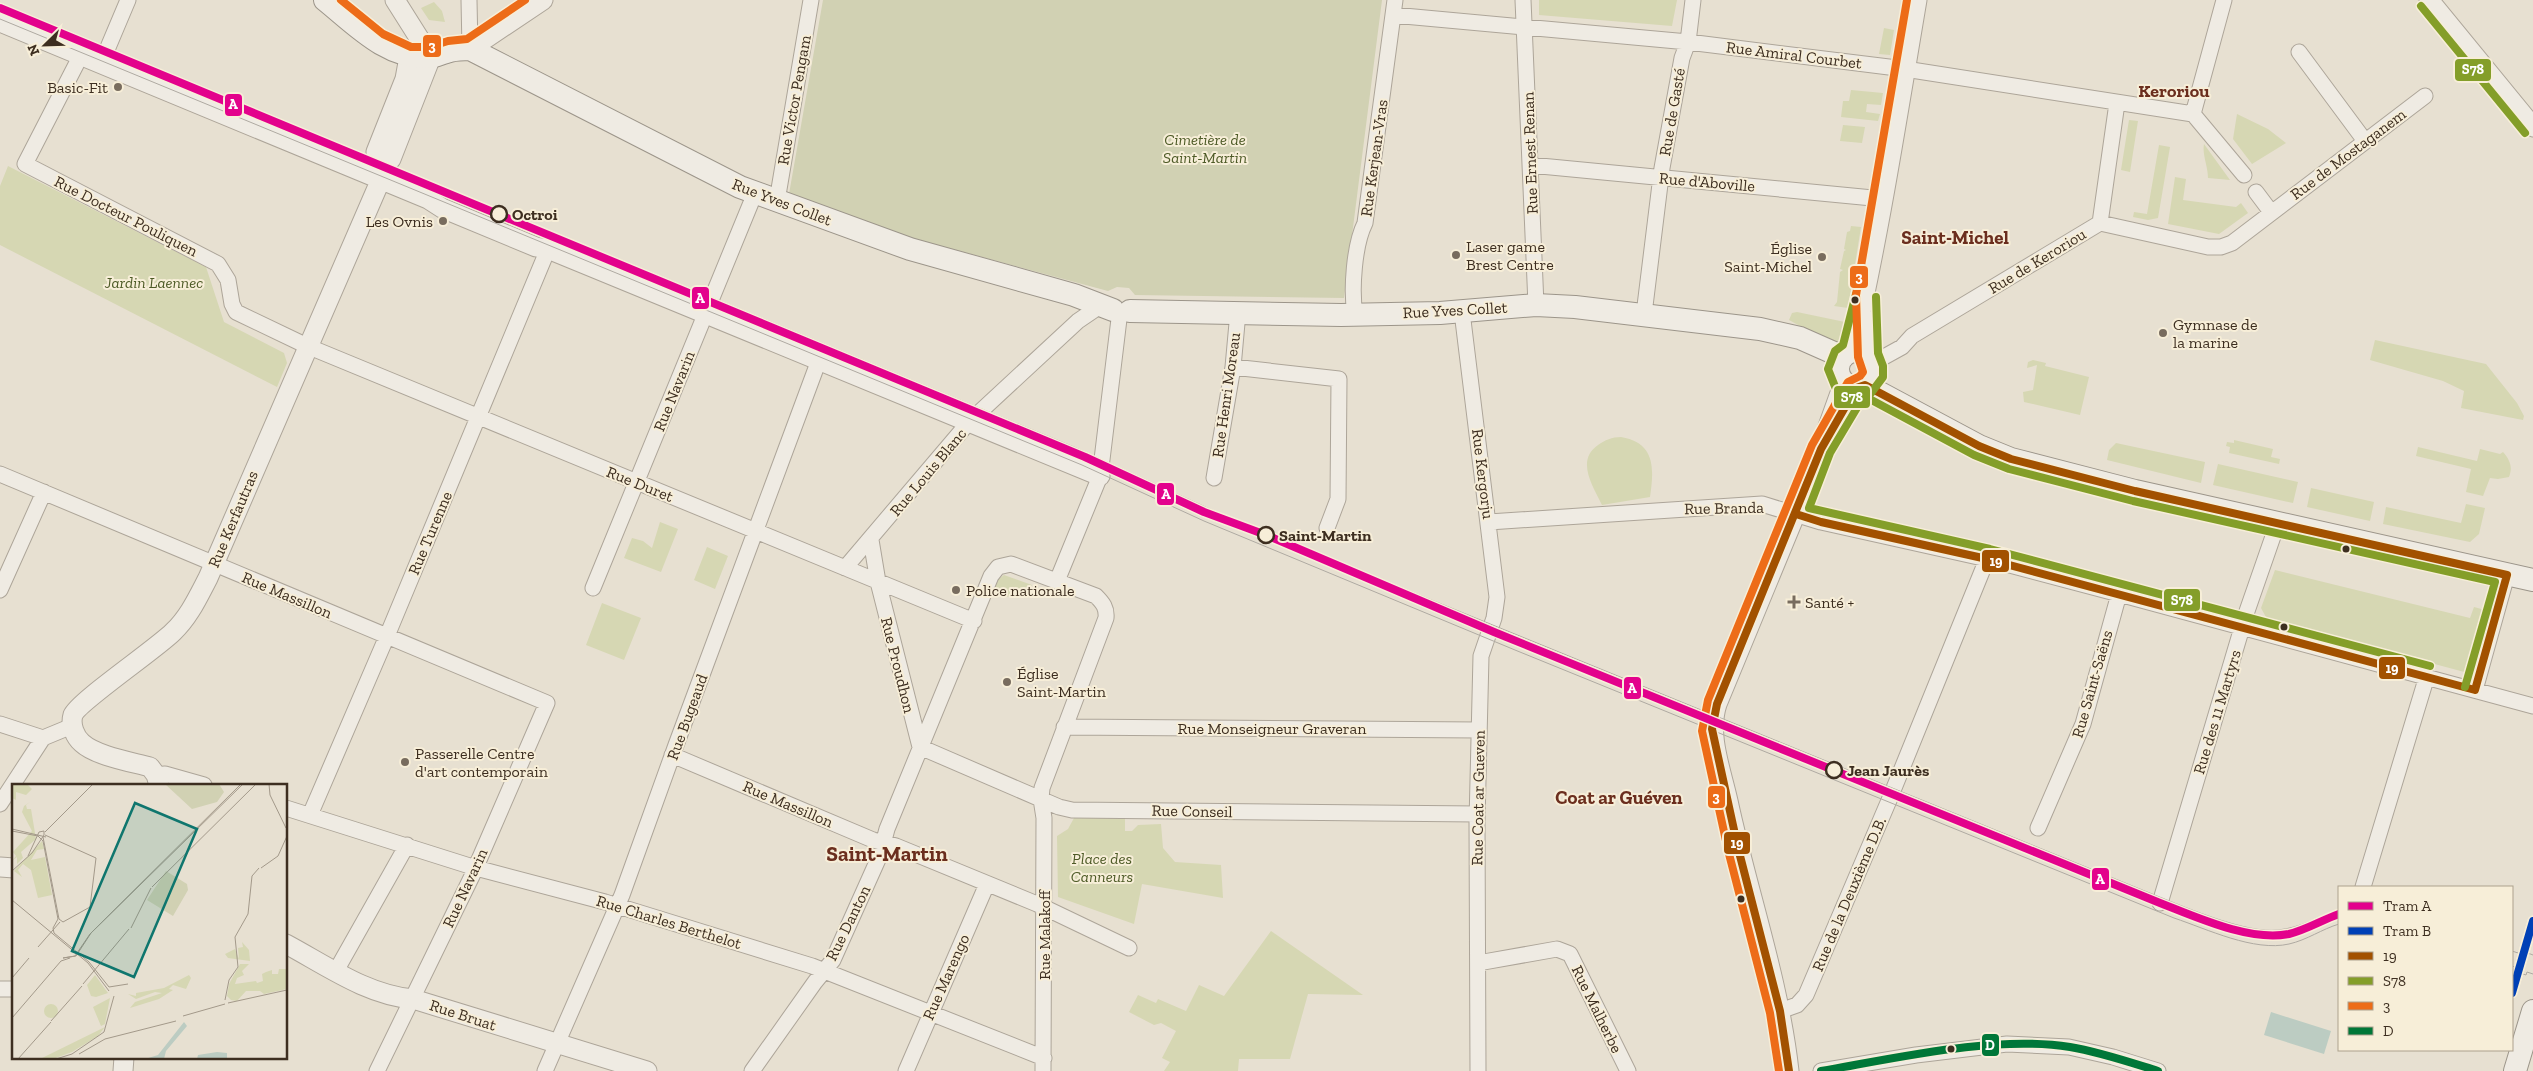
<svg xmlns="http://www.w3.org/2000/svg" width="2533" height="1071" font-family="'Zilla Slab',serif">
<style>
.green{fill:#d6d7b3}
.cemetery{fill:#d1d1b3}
.water{fill:#bcccc2}
.lines{fill:none;stroke-linecap:round;stroke-linejoin:round}
.minor-casing{stroke:#ada599;stroke-width:17}
.tertiary-casing{stroke:#ada599;stroke-width:21}
.secondary-casing{stroke:#9c958a;stroke-width:24}
.minor{stroke:#efebe3;stroke-width:15}
.tertiary{stroke:#efebe3;stroke-width:19}
.secondary{stroke:#efebe3;stroke-width:22}
.tram{stroke:#afaaa2;stroke-width:1}
.bus-1-casing{stroke:#f7eed8;stroke-width:11}
.bus-2-casing{stroke:#f7eed8;stroke-width:11}
.bus-3-casing{stroke:#f7eed8;stroke-width:11}
.bus-4-casing{stroke:#f7eed8;stroke-width:11}
.bus-1{stroke:#a25100;stroke-width:8}
.bus-2{stroke:#849e29;stroke-width:8}
.bus-3{stroke:#ed6c18;stroke-width:8}
.bus-4{stroke:#007738;stroke-width:8}
.tram-1-casing{stroke:#f7eed8;stroke-width:11}
.tram-2-casing{stroke:#f7eed8;stroke-width:11}
.tram-1{stroke:#e3028c;stroke-width:8}
.tram-2{stroke:#0040b6;stroke-width:8}
.poi-dot{fill:#786c5e;stroke:#f7eed8;stroke-width:2}
.stop-dot{fill:#f7eed8;stroke:#3d2e20;stroke-width:2.5}
.bus-dot{fill:#3d2e20;stroke:#f7eed8;stroke-width:2}
.labels{text-anchor:middle;dominant-baseline:central;stroke-width:4;stroke-linejoin:round;paint-order:stroke}
.street-label{font-size:16px;fill:#3d2e20;stroke:#f7eed8}
.poi-label{font-size:16px;fill:#3d2e20;stroke:#f7eed8;text-anchor:start}
.park-label{font-size:16px;font-style:italic;fill:#4d5a26;stroke:#f7eed8}
.stop-label{font-size:16px;font-weight:bold;fill:#3d2e20;stroke:#f7eed8;text-anchor:start}
.neighbourhood-label{font-size:18px;font-weight:bold;fill:#6b2e1e;stroke:#f7eed8}
.quarter-label{font-size:19px;font-weight:bold;fill:#6b2e1e;stroke:#f7eed8}
.district-label{font-size:21px;font-weight:bold;fill:#6b2e1e;stroke:#f7eed8}
.inset-road{fill:none;stroke:#a3998a;stroke-width:1}
.view{fill:#0f766e;fill-opacity:0.15;stroke:#0f766e;stroke-width:2.5}
.inset-edge{fill:none;stroke:#3d2e20;stroke-width:2.5}
.line-badge{stroke:#f7eed8;stroke-width:2}
.badge-label{font-size:14px;text-anchor:middle;font-weight:bold;fill:#fff}
</style>
<rect width="100%" height="100%" fill="#e7e0d1"/>
<path class="green" d="M1539,0h138l-5,26 -133,-11z
M434,2l8,9 3,11 -16,-2 -8,-12z
M1884,28l10,2 -4,25 -11,-1z
M1851,90l32,3 -2,12 -14,-1 -1,8 14,2 -2,7 -37,-4 2,-16h6z
M2237,114l31,15 18,14 -34,21 -19,-25z
M2129,120l9,1 -8,51 -9,-2z
M1843,125l22,2 -3,16 -22,-2z
M2204,144l26,36 -22,-2c0,-12 -6,-23 -4,-34z
M2159,145l11,2 -12,71 -10,2 -15,-3 1,-5 13,2z
M8,166l198,101 18,55 60,31 3,10 -10,24 -277,-142v-59z
M2175,177l11,2 -3,21 53,7 5,-4 7,10 -29,21 -51,-10z
M1851,226l10,1 -13,81 -14,-2 3,-4 3,-30 3,-2 -3,-1 4,-18 2,-1 -2,-1 3,-17 3,-1z
M1797,312l48,10 -3,15 -7,7 -6,-2 -40,-22 3,-7z
M2375,340l111,24 31,39 7,13 -1,4 -62,-12 3,-17 -21,-10 -73,-21z
M2033,360l13,3 -1,3 44,11 -9,38 -56,-13 -1,-10 10,-2 4,-25 -10,3 1,-6z
M1621,437c35,6 33,32 29,60l-48,8c-10,-20 -26,-45 -4,-60 7,-5 14,-8 23,-8z
M2234,440l39,9 -2,8 9,2 -1,5 -50,-11 1,-6 -4,-1 1,-4 7,1z
M2116,443l89,19 -4,21 -94,-23 2,-10z
M2418,447l59,14 3,-12 20,5 3,-2c7,8 10,15 6,25l-11,2 -8,-1 -7,18 -17,-4 5,-23 -55,-13z
M2218,464l80,18 -5,21 -80,-18z
M2311,488l63,14 -4,19 -63,-14z
M2466,504l19,4 -6,26 -9,8 -87,-18 3,-17 75,16z
M660,522l18,7 -17,43 -37,-14 8,-20 11,3 9,7z
M707,547l21,9 -13,33 -21,-9z
M2275,570l195,48 4,-11 11,3 -17,63 -201,-54 -6,-11z
M1004,575l28,10 -2,3 -23,9 -14,-5 2,-10z
M602,603l39,15 -17,42 -38,-15z
M1074,818h51v13h7l6,-6 23,-1 2,24 12,14 46,3 2,33 -81,-14 -8,40 -76,-27 -1,-61 11,-7z
M1271,931l92,64 -55,-1 -18,65h-51l-1,12h-74l6,-9 -8,-4 14,-27 -15,-8 -7,2 -25,-13 9,-17 18,8 2,-4 28,12 13,-26 25,11z"/>
<path class="cemetery" d="M823,0h559l-38,298 -209,-3 -6,-7 -12,-1 -9,4 -200,-54 -119,-43z"/>
<path class="water" d="M2271,1012l60,19 -7,23 -60,-19z"/>
<g class="lines">
<defs>
<path id="minor" d="M469,0l1,49
M1523,0l13,305
M1393,15l295,27 217,27 288,45
M2299,52l66,89
M80,57l-55,107 193,100 10,16 4,24 4,8 71,34 667,275
M101,64l27,-64
M2193,114l31,-114
M2193,114l51,61
M1530,165l353,34
M2256,192l15,20
M777,201l34,-201
M2100,223l108,24h13l11,-4 193,-147
M2100,223l17,-120
M1462,312l35,285 -3,21 -13,38 -4,166 1,249
M1355,314c-4,-24 -1,-69 10,-91l30,-223
M1644,314l18,-146 20,-110 6,-16 5,-42
M1873,363l29,-16 10,-11 188,-113
M1233,367l106,12 -1,120 -11,29
M0,474l547,229 -75,173 -95,195
M1214,478l19,-111 5,-55
M1489,522l273,-18 59,18 166,37 132,35 414,112
M871,540l7,42 42,165 139,60 13,3 405,4
M845,568l124,-146 109,-101 22,-15
M1057,581l43,-105 19,-157
M593,588l162,-395
M0,590l44,-98
M2475,690l32,-115
M0,724l43,14
M1064,727l415,3
M672,755l201,85 23,6 141,58 92,44
M156,775l9,-1 39,11
M0,804l43,-66 29,-12
M286,808l190,60 129,34 207,64 232,92
M310,815l77,-179 161,-387
M2038,828l45,-104 36,-130
M2363,887l64,-211
M2160,903l86,-289 32,-92
M1478,963l79,-14 13,5 58,117
M336,971l71,-126
M0,989h14
M1780,1011l17,-6 9,-10 84,-197 97,-239
M545,1071l77,-176 54,-150 143,-385
M752,1071l63,-89 18,-22 47,-105 7,-26 104,-253 7,-9 13,-3 85,32c7,7 11,12 10,22l-64,170 -1,11 3,19 -1,253
M906,1071l81,-187
M1821,1071l95,-16 91,-11 62,3 44,10 45,14"/>
<path id="tertiary" d="M395,0l36,57 -40,102 -9,10 -6,-17 29,-73 4,-22
M2429,0l104,127
M0,22l428,177 14,9 94,39 12,2 39,16 513,211
M470,49l73,-49
M1867,320l1,36
M1852,352c27,-116 45,-234 65,-352
M159,785l-3,-10 -6,-8c-18,-5 -54,-11 -68,-24 -7,-6 -12,-18 -9,-28 5,-13 83,-66 100,-83 16,-15 25,-35 35,-54l173,-399
M0,867l14,1
M286,944c41,22 81,51 127,55l234,72
M123,1071l1,-14
M1789,1071c-10,-91 -42,-181 -61,-270 -7,-32 -21,-66 -11,-97l86,-208 41,-114"/>
<path id="secondary" d="M325,0c31,25 61,58 103,57 8,0 15,-5 22,-6 7,-2 13,-2 20,-2l270,138 170,62 164,46 39,15
M1130,311l211,4 99,-2 96,-8 39,2 185,22 40,9 43,19
M1838 369a18 18 0 1 1 36 0a18 18 0 1 1-36 0Z
M1865,385l114,61 32,13 124,32 398,89
M2515,1071l18,-60"/>
</defs>
<use href="#minor" class="minor-casing"/>
<use href="#tertiary" class="tertiary-casing"/>
<use href="#secondary" class="secondary-casing"/>
<use href="#minor" class="minor"/>
<use href="#tertiary" class="tertiary"/>
<use href="#secondary" class="secondary"/>
<path class="tram" d="M0,4l1074,443 149,68 81,33 853,348c30,12 90,38 121,34 21,-2 42,-13 61,-21
M0,19l1082,446 122,56 311,129 659,268c33,11 80,34 115,26 18,-4 33,-15 50,-20
M2512,951l6,2 2,-3 13,5
M2512,966l3,1v4l11,4 1,-3 6,2"/>
<defs>
<path id="bus-1" d="M1796,514l25,8 166,37 488,131 32,-115
M1789,1071l-9,-60 -42,-163 -26,-119 5,-25 104,-255 35,-61 9,-3 114,61 32,13 124,32 372,84"/>
<path id="bus-2" d="M2421,6l104,127
M1856,294l-13,51 -8,6 -7,18 8,20 18,9 17,-5 12,-16v-11l-5,-13 -2,-56
M2430,666l-440,-117 -181,-41 21,-55 34,-57 110,59 35,14 124,32 362,81 -30,105"/>
<path id="bus-3" d="M341,0l42,34 28,13h18l19,-6 19,-2 58,-39
M1779,1071l-9,-58 -42,-163 -26,-119 6,-31 104,-255 36,-63 12,-6 3,-4 -5,-15 -2,-62 51,-295"/>
<path id="bus-4" d="M2512,993l21,-72
M1821,1071c75,-13 174,-36 249,-24 30,5 59,15 88,24"/>
</defs>
<use href="#bus-1" class="bus-1-casing"/>
<use href="#bus-2" class="bus-2-casing"/>
<use href="#bus-3" class="bus-3-casing"/>
<use href="#bus-4" class="bus-4-casing"/>
<use href="#bus-1" class="bus-1"/>
<use href="#bus-2" class="bus-2"/>
<use href="#bus-3" class="bus-3"/>
<use href="#bus-4" class="bus-4"/>
<defs>
<path id="tram-1" d="M0,8l1085,449 119,55 62,23 228,97 666,271c36,14 90,39 129,31 17,-4 33,-14 50,-20"/>
<path id="tram-2" d="M2512,993l21,-72"/>
</defs>
<use href="#tram-1" class="tram-1-casing"/>
<use href="#tram-2" class="tram-2-casing"/>
<use href="#tram-1" class="tram-1"/>
<use href="#tram-2" class="tram-2"/>
</g>
<g class="poi-dot">
<circle cx="118" cy="87" r="5"/>
<circle cx="443" cy="221" r="5"/>
<circle cx="1456" cy="255" r="5"/>
<circle cx="1822" cy="257" r="5"/>
<circle cx="2163" cy="333" r="5"/>
<circle cx="956" cy="590" r="5"/>
<path d="M1791.5 594.5h5v5h5v5h-5v5h-5v-5h-5v-5h5z"/>
<circle cx="1007" cy="682" r="5"/>
<circle cx="405" cy="762" r="5"/>
</g>
<g class="stop-dot">
<circle cx="499" cy="214" r="8"/>
<circle cx="1266" cy="535" r="8"/>
<circle cx="1834" cy="770" r="8"/>
</g>
<g class="bus-dot">
<circle cx="1855" cy="300" r="4.5"/>
<circle cx="2346" cy="549" r="4.5"/>
<circle cx="2284" cy="627" r="4.5"/>
<circle cx="1741" cy="899" r="4.5"/>
<circle cx="1951" cy="1049" r="4.5"/>
</g>
<g class="labels">
<g class="street-label">
<text transform="translate(1794 55) rotate(7)">Rue Amiral Courbet</text>
<text transform="translate(794 100) rotate(-80)">Rue Victor Pengam</text>
<text transform="translate(1672 112) rotate(-80)">Rue de Gasté</text>
<text transform="translate(1530 153) rotate(-92)">Rue Ernest Renan</text>
<text transform="translate(2348 154) rotate(-37)">Rue de Mostaganem</text>
<text transform="translate(1374 158) rotate(-82)">Rue Kerjean-Vras</text>
<text transform="translate(1707 182) rotate(5)">Rue d'Aboville</text>
<text transform="translate(782 202) rotate(21)">Rue Yves Collet</text>
<text transform="translate(126 216) rotate(27)">Rue Docteur Pouliquen</text>
<text transform="translate(2037 261) rotate(-31)">Rue de Keroriou</text>
<text transform="translate(1455 310) rotate(-3)">Rue Yves Collet</text>
<text transform="translate(674 391) rotate(-68)">Rue Navarin</text>
<text transform="translate(1226 395) rotate(-82)">Rue Henri Moreau</text>
<text transform="translate(928 472) rotate(-50)">Rue Louis Blanc</text>
<text transform="translate(1483 474) rotate(83)">Rue Kergorju</text>
<text transform="translate(640 484) rotate(22)">Rue Duret</text>
<text transform="translate(1724 508) rotate(-1)">Rue Branda</text>
<text transform="translate(233 519) rotate(-67)">Rue Kerfautras</text>
<text transform="translate(430 533) rotate(-67)">Rue Turenne</text>
<text transform="translate(287 595) rotate(23)">Rue Massillon</text>
<text transform="translate(898 665) rotate(76)">Rue Proudhon</text>
<text transform="translate(2092 684) rotate(-74)">Rue Saint-Saëns</text>
<text transform="translate(2217 712) rotate(-73)">Rue des 11 Martyrs</text>
<text transform="translate(687 717) rotate(-70)">Rue Bugeaud</text>
<text x="1272" y="728">Rue Monseigneur Graveran</text>
<text transform="translate(1478 798) rotate(-89)">Rue Coat ar Gueven</text>
<text transform="translate(788 804) rotate(23)">Rue Massillon</text>
<text transform="translate(1192 811) rotate(1)">Rue Conseil</text>
<text transform="translate(465 888) rotate(-65)">Rue Navarin</text>
<text transform="translate(1849 894) rotate(-67)">Rue de la Deuxième D.B.</text>
<text transform="translate(669 922) rotate(17)">Rue Charles Berthelot</text>
<text transform="translate(848 923) rotate(-64)">Rue Danton</text>
<text transform="translate(1044 935) rotate(-90)">Rue Malakoff</text>
<text transform="translate(946 977) rotate(-66)">Rue Marengo</text>
<text transform="translate(1597 1009) rotate(64)">Rue Malherbe</text>
<text transform="translate(463 1015) rotate(18)">Rue Bruat</text>
</g>
<g class="poi-label">
<text x="108" y="87" text-anchor="end">Basic-Fit</text>
<text x="433" y="221" text-anchor="end">Les Ovnis</text>
<text x="1466" y="246">Laser game<tspan x="1466" dy="18">Brest Centre</tspan></text>
<text x="1812" y="248" text-anchor="end">Église<tspan x="1812" dy="18">Saint-Michel</tspan></text>
<text x="2173" y="324">Gymnase de<tspan x="2173" dy="18">la marine</tspan></text>
<text x="966" y="590">Police nationale</text>
<text x="1805" y="602">Santé +</text>
<text x="1017" y="673">Église<tspan x="1017" dy="18">Saint-Martin</tspan></text>
<text x="415" y="753">Passerelle Centre<tspan x="415" dy="18">d'art contemporain</tspan></text>
</g>
<g class="park-label">
<text x="1205" y="139">Cimetière de<tspan x="1205" dy="18">Saint-Martin</tspan></text>
<text x="154" y="282">Jardin Laennec</text>
<text x="1102" y="858">Place des<tspan x="1102" dy="18">Canneurs</tspan></text>
</g>
<g class="stop-label">
<text x="512" y="214">Octroi</text>
<text x="1279" y="535">Saint-Martin</text>
<text x="1847" y="770">Jean Jaurès</text>
</g>
<g class="neighbourhood-label">
<text x="2174" y="91">Keroriou</text>
</g>
<g class="quarter-label">
<text x="1955" y="237">Saint-Michel</text>
<text x="1619" y="797">Coat ar Guéven</text>
</g>
<g class="district-label">
<text x="887" y="853">Saint-Martin</text>
</g>
</g>
<g transform="translate(12 784)">
<rect width="275" height="275" fill="#e7e0d1"/>
<path d="M0,0h15l5,5 -6,6 -10,-3v8l-4,-2zM18,18l-4,3 1,4h4l5,30 -15,13 2,6 -6,6v-7l-5,4 4,-5 -3,-4 19,-21 -10,-19 2,-6zM30,57l2,8 -7,1 -6,10 14,-3 7,38 -14,3 -7,-28 -8,-6 -5,6 4,7 -8,-6zM230,158l7,8 1,11 -22,-3 -3,-4 10,-5 4,10 -1,-11 5,-1zM228,180h9l-7,7 2,4 -7,3 -2,6 21,-3 1,2 6,-2 -1,-7 4,-2 6,-2v4h6l1,-5h8v20l-23,5 -4,-3h-14l-9,10 -6,-1 -4,-4 2,-12zM83,191l13,18 -12,4 -5,-1 -4,-11zM177,191l2,3 -5,11 -13,-4 -4,4 4,1 -14,9 -29,9 5,-6 27,-9 -7,-1 -19,7 -8,-5 8,2v-3l28,-5zM98,214l-5,26 -4,2 -8,-19zM32 227a7 7 0 1 1 14 0a7 7 0 1 1-14 0ZM93,243l-7,9 -26,16 -19,7h-13z" fill="#d6d7b3"/>
<path d="M153,0h54l5,8 -7,10 -25,7zM154,87l21,13 1,6 -15,26 -26,-16z" fill="#d1d1b3"/>
<path d="M172,238l3,4 -21,25 -2,8h-19l13,-4zM205,268l10,1v6h-30l1,-4z" fill="#bcccc2"/>
<path class="inset-road" d="M229,0l-151,150 -15,22 -12,2 13,-2 15,-23 152,-149M257,0l1,11 16,33M0,45l34,8M0,47l26,5 5,5 15,78 -5,9 1,5 35,29 20,25 19,-3M33,48l48,-48M33,51l51,23 -6,49 -27,15M31,53l16,82 4,3M249,84l17,-12 9,-20M0,87l20,-18 12,-18v-4l-5,1 -11,24M140,103l104,-103M0,116l76,63 21,28M119,144l20,-40M26,163l22,-25M0,194l17,-20M71,200l46,-55M213,216l4,-20 9,-13 -3,-30 13,-23 4,-38 7,-8M216,219l59,-13M171,232l42,-12M0,234l49,-57 9,-3M39,237l31,-35M67,270l26,-15 71,-18M6,275l33,-37M44,275l16,-5 32,-22 10,-36"/>
<path class="view" d="M123,19l62,26 -63,148 -62,-26z"/>
<rect width="275" height="275" class="inset-edge"/>
</g>
<g class="line-badge">
<rect x="422" y="34" width="20" height="24" rx="5" fill="#ed6c18"/>
<rect x="2454" y="58" width="38" height="24" rx="5" fill="#849e29"/>
<rect x="224" y="93" width="19" height="24" rx="5" fill="#e3028c"/>
<rect x="1849" y="265" width="20" height="24" rx="5" fill="#ed6c18"/>
<rect x="691" y="286" width="19" height="24" rx="5" fill="#e3028c"/>
<rect x="1833" y="385" width="38" height="24" rx="5" fill="#849e29"/>
<rect x="1156" y="482" width="19" height="24" rx="5" fill="#e3028c"/>
<rect x="1981" y="549" width="29" height="24" rx="5" fill="#a25100"/>
<rect x="2163" y="588" width="38" height="24" rx="5" fill="#849e29"/>
<rect x="2378" y="656" width="28" height="24" rx="5" fill="#a25100"/>
<rect x="1623" y="676" width="19" height="24" rx="5" fill="#e3028c"/>
<rect x="1707" y="785" width="19" height="24" rx="5" fill="#ed6c18"/>
<rect x="1723" y="831" width="28" height="24" rx="5" fill="#a25100"/>
<rect x="2091" y="867" width="19" height="24" rx="5" fill="#e3028c"/>
<rect x="1981" y="1033" width="19" height="24" rx="5" fill="#007738"/>
</g>
<g class="badge-label">
<text x="432" y="51">3</text>
<text x="2473" y="74">S78</text>
<text x="233" y="109">A</text>
<text x="1859" y="282">3</text>
<text x="700" y="303">A</text>
<text x="1852" y="402">S78</text>
<text x="1166" y="499">A</text>
<text x="1996" y="566">19</text>
<text x="2182" y="605">S78</text>
<text x="2392" y="673">19</text>
<text x="1632" y="693">A</text>
<text x="1716" y="802">3</text>
<text x="1737" y="848">19</text>
<text x="2100" y="884">A</text>
<text x="1990" y="1050">D</text>
</g>
<rect x="2338" y="886" width="175" height="165" fill="#f7eed8" stroke="#ada18e"/>
<rect x="2348" y="902" width="25" height="8" fill="#e3028c" stroke="#ada18e"/>
<text x="2383" y="911" font-size="15" fill="#3d2e20">Tram A</text>
<rect x="2348" y="927" width="25" height="8" fill="#0040b6" stroke="#ada18e"/>
<text x="2383" y="936" font-size="15" fill="#3d2e20">Tram B</text>
<rect x="2348" y="952" width="25" height="8" fill="#a25100" stroke="#ada18e"/>
<text x="2383" y="961" font-size="15" fill="#3d2e20">19</text>
<rect x="2348" y="977" width="25" height="8" fill="#849e29" stroke="#ada18e"/>
<text x="2383" y="986" font-size="15" fill="#3d2e20">S78</text>
<rect x="2348" y="1002" width="25" height="8" fill="#ed6c18" stroke="#ada18e"/>
<text x="2383" y="1011" font-size="15" fill="#3d2e20">3</text>
<rect x="2348" y="1027" width="25" height="8" fill="#007738" stroke="#ada18e"/>
<text x="2383" y="1036" font-size="15" fill="#3d2e20">D</text>
<g transform="translate(45 45) rotate(247)" stroke="#f7eed8" stroke-width="4" paint-order="stroke">
<path d="M0-4L9 19L0 12L-9 19Z" fill="#3d2e20"/>
<text y="-8" font-size="14" font-weight="bold" text-anchor="middle" fill="#3d2e20">N</text>
</g>
</svg>
